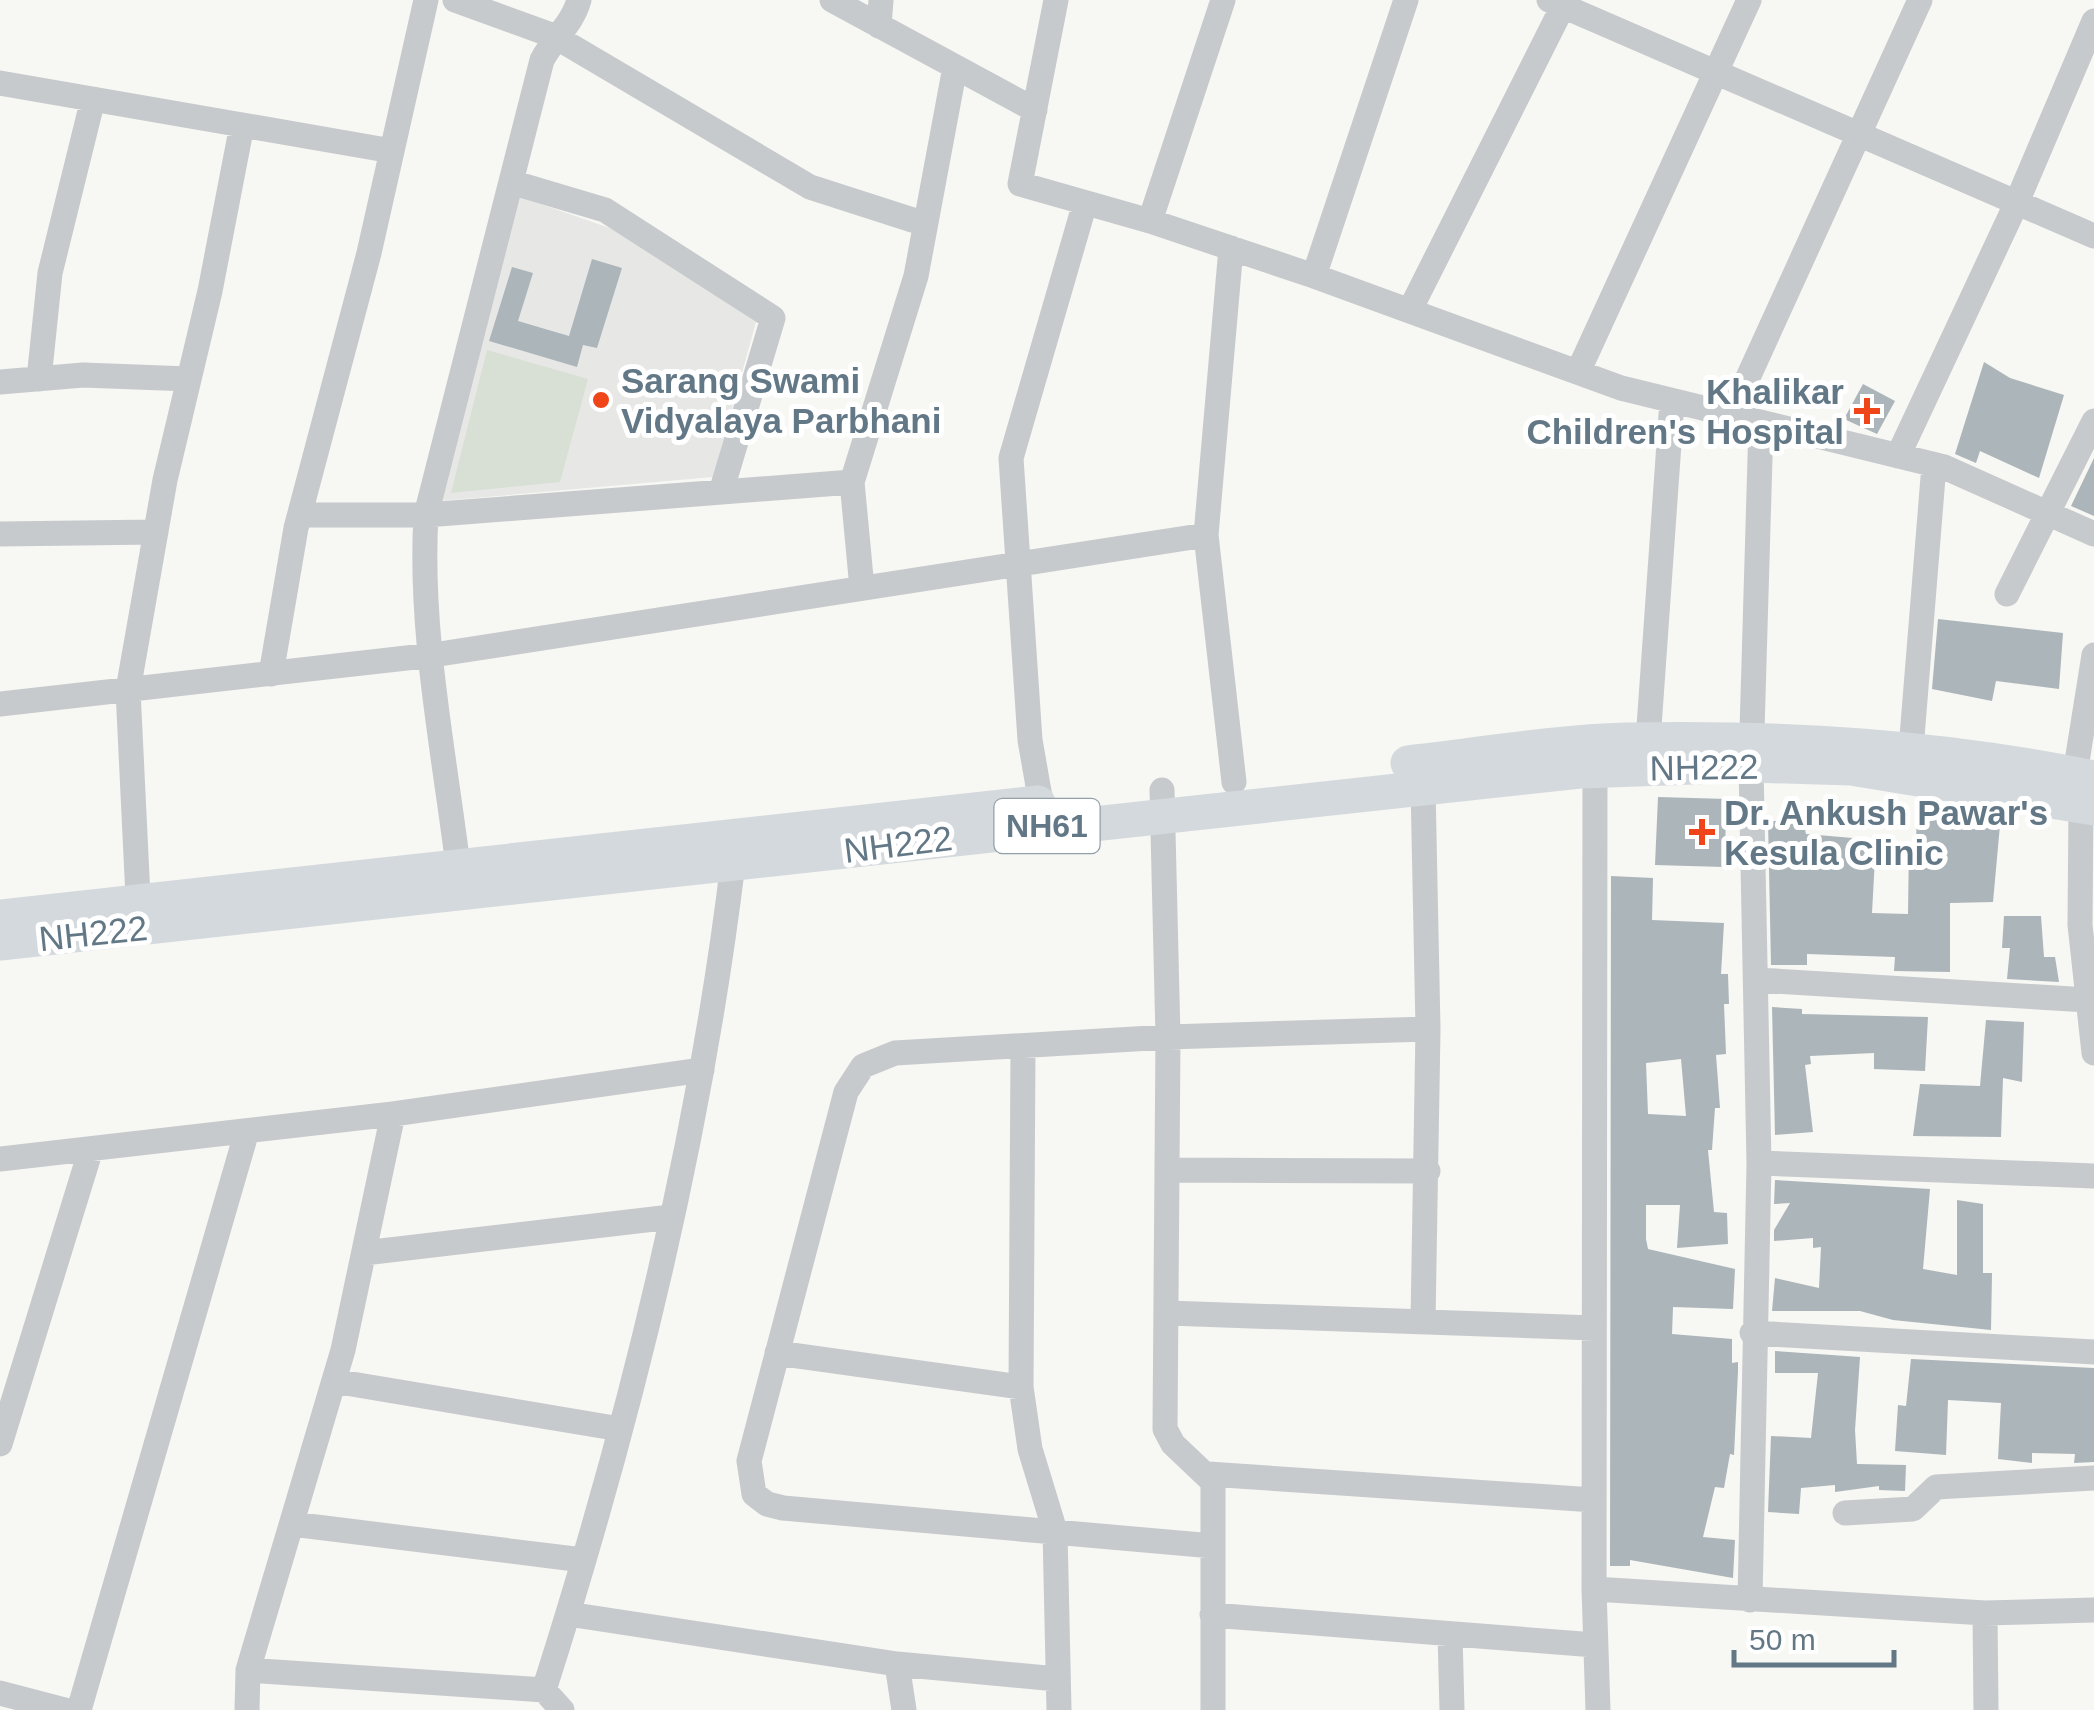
<svg xmlns="http://www.w3.org/2000/svg" width="2094" height="1710" font-family="Helvetica,sans-serif">
<style>
.built{fill:#e7e8e6}
.green{fill:#d8dfd4}
.building{fill:#acb5ba;fill-rule:evenodd}
.lines{fill:none;stroke-linecap:round;stroke-linejoin:round}
.minor{stroke:#c6cacd;stroke-width:25}
.highway{stroke:#d4d9dd;stroke-width:35}
.poi-dot{fill:#f04419;stroke:#fff;stroke-width:4}
.labels{text-anchor:middle;dominant-baseline:central;stroke-width:10;stroke-linejoin:round;paint-order:stroke}
.shield{fill:#fff;stroke:#92a0aa;stroke-width:2.5}
.shield-label{font-size:32px;font-weight:bold;fill:#637886}
.poi-label{font-size:35px;font-weight:bold;fill:#637886;stroke:#fff;text-anchor:start}
.street-label{font-size:35px;fill:#637886;stroke:#fff}
</style>
<rect width="100%" height="100%" fill="#f7f7f3"/>
<path class="built" d="M518,196l103,36 135,90 -43,155 -272,24z"/>
<path class="green" d="M487,350l101,29 -28,103 -109,11z"/>
<path class="building" d="M592,259l30,9 -25,80 -14,-3 -6,22 -88,-26 23,-74 21,6 -15,48 51,15z
M1984,362l26,16 54,17 -25,83 -59,-27 -4,12 -21,-9z
M1863,384l32,17 -18,33 -33,-15z
M2094,458v58l-23,-10z
M1938,619l125,14 -4,56 -63,-8 -4,20 -60,-12z
M1658,797l69,2 -3,68 -69,-2z
M1917,805l84,9 -8,88 -43,1v69l-56,-1 1,-14 -88,-3v11h-36l-3,-145 36,5 2,9 70,6 -4,73 36,1 1,-71h7z
M1611,876l42,2 -1,42 72,3 -3,51h7l1,30h-5l2,50 -10,1 4,53h-5l-3,42h-4l6,62 13,1 1,31 -51,4 3,-43h-34v34l2,10 87,20 -2,40 -60,-2 -1,27 60,5v24l6,-1v9l-4,84 -4,-1 -6,34 -9,-1 -12,50 32,3 -2,38 -103,-18v6h-20zM1681,1059l5,57 -38,-2 -2,-51z
M2004,916h37l3,41h11l4,25 -52,-3 3,-31h-8z
M1772,1007l30,2v5l126,3 -3,54 -51,-2v-16l-64,3 1,8 -6,1 8,67 -38,3z
M1986,1020l38,2 -2,60 -19,-4 -2,59 -88,-1 7,-52 60,2z
M1775,1180l155,9 -7,80 34,6v-75l26,4v69h9l-1,57 -98,-10 -33,-9h-88l3,-33 44,10 2,-41 -8,1v-10l-39,3v-11l16,-27 -16,1z
M1775,1351l85,6 -5,73 2,34 49,1 -1,26 -26,-1v-4l-44,6v-7l-34,3 -2,26 -31,-2 3,-76 40,2 7,-65h-43z
M1911,1359l183,9v94l-20,1 1,-9 -43,-1v10l-34,-4 3,-56 -53,-3 -2,55 -51,-4 3,-46 8,1z"/>
<g class="lines">
<path class="minor" d="M455,0l99,36 256,151 115,37
M832,0l203,110
M1056,0l-36,184 130,37 164,55 307,112 323,79 150,67
M1549,0l545,236
M879,26l2,-26
M0,83l392,68
M511,182l94,28 168,108 -52,174
M1150,221l73,-221
M1231,248l-25,287 28,247
M1314,276l92,-276
M1411,308l155,-308
M1578,372l171,-372
M39,379l11,-106 43,-174
M0,382l83,-7 106,4
M1730,417l190,-417
M1898,456l119,-254 77,-181
M300,515h126l426,-33
M0,534l156,-2
M862,588l-10,-106 64,-206 39,-209
M2007,594l87,-173
M271,674l25,-146 73,-275 57,-253
M0,704l433,-49 773,-120
M1648,741l24,-340
M1911,749l23,-284
M1595,771l-1,818 4,121
M2075,774l19,-119
M1423,786l5,243 -5,293
M1162,790l6,247 -3,392 8,15 40,38v228
M1041,803l-11,-63 -19,-282 74,-255
M2081,805l-1,120 14,128
M458,866c-14,-115 -39,-235 -32,-351l116,-455c12,-23 30,-35 37,-60
M139,918l-11,-228 37,-210 45,-189 32,-166
M1757,980l331,20
M1023,1046l-2,341 9,62 25,82 4,179
M0,1159l393,-45
M1759,1163l335,13
M1168,1170l260,1
M364,1253l307,-36
M1168,1313l426,15
M1752,1333l342,19
M777,1353l244,34
M334,1381l286,48
M0,1444l91,-295
M1208,1474l386,26
M1845,1513l68,-4 23,-22 158,-9
M292,1524l291,36
M1213,1546l-430,-38 -16,-4 -13,-10 -5,-33 97,-369 17,-26 32,-13 273,-16 260,-8
M1594,1589l391,24 109,-3
M1750,1600l9,-437 -8,-398 10,-341
M1985,1613l1,97
M568,1614l329,50 7,46
M1212,1615l383,30
M1450,1634l2,76
M897,1664l160,15
M544,1690l-296,-20 95,-320 50,-236 309,-44
M0,1693l65,17
M79,1710l168,-579
M247,1710l1,-40
M562,1710l-18,-20c86,-269 155,-546 189,-827"/>
<path class="highway" d="M1408,763c72,-8 146,-21 218,-23 160,-3 311,6 468,38
M0,917l1038,-114
M0,943l1580,-172 171,-6 100,3 243,40"/>
</g>
<g class="poi-dot">
<circle cx="601" cy="400" r="10"/>
<path d="M1862 396h10v10h10v10h-10v10h-10v-10h-10v-10h10z"/>
<path d="M1697 817h10v10h10v10h-10v10h-10v-10h-10v-10h10z"/>
</g>
<g class="labels">
<rect class="shield" x="994.5" y="799" width="105" height="54" rx="8"/>
<g class="shield-label">
<text x="1047" y="826">NH61</text>
</g>
<g class="poi-label">
<text x="621" y="380">Sarang Swami<tspan x="621" dy="40">Vidyalaya Parbhani</tspan></text>
<text x="1844" y="391" text-anchor="end">Khalikar<tspan x="1844" dy="40">Children's Hospital</tspan></text>
<text x="1724" y="812">Dr. Ankush Pawar's<tspan x="1724" dy="40">Kesula Clinic</tspan></text>
</g>
<g class="street-label">
<text transform="translate(1704 767) rotate(-1)">NH222</text>
<text transform="translate(898 844) rotate(-7)">NH222</text>
<text transform="translate(93 933) rotate(-6)">NH222</text>
</g>
</g>
<path d="M1734 1650v15h160v-15" fill="none" stroke="#637886" stroke-width="5"/>
<text x="1749" y="1650" font-size="30" fill="#637886" stroke="#ffffff" stroke-width="8" paint-order="stroke">50 m</text>
</svg>
